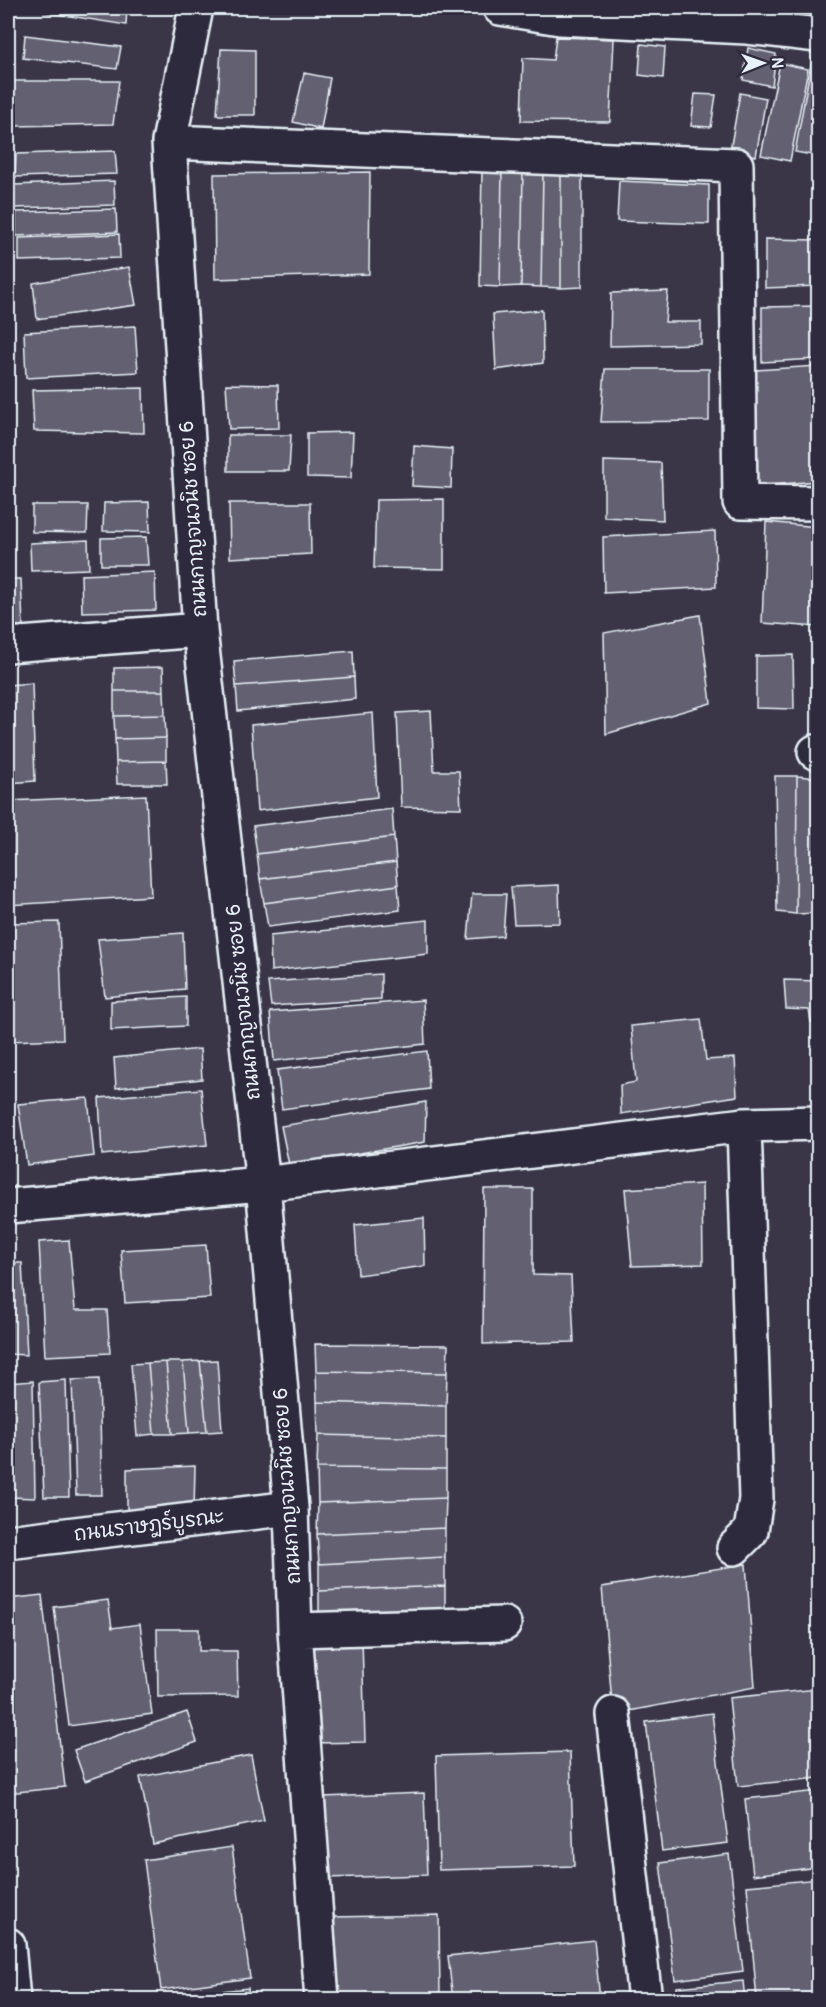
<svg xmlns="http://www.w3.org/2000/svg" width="826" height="2007" font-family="Pangolin,'Playpen Sans Thai',sans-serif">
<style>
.building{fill:#636171;stroke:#e8f1f8;stroke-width:1.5}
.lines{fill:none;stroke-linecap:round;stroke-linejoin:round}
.minor-casing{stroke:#e8f1f8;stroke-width:38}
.minor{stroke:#2f2a3d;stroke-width:33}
.labels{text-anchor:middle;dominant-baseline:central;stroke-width:4.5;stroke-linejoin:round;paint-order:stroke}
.street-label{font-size:20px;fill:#e8f1f8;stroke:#2f2a3d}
</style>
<rect width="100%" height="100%" fill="#3a3648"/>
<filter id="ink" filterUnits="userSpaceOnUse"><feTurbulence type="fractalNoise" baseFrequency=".0167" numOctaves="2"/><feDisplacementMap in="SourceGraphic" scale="12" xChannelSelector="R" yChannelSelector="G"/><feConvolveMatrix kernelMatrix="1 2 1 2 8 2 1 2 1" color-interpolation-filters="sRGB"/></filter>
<g filter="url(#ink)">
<path class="building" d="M45,8h82l-1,17 -82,-13z
M732,8h58l-2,16 -58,-6z
M25,35l96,12 -4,22 -94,-11z
M556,37l58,2 -4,83 -89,-1 2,-63 30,2z
M641,44l24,3 -2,31 -24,-3z
M748,48l28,6 -4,32 -29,-6z
M221,49l34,1v65h-38z
M813,53l5,1v102l-23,-4z
M780,63l28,6 -18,92 -29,-6z
M304,73l26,5 -9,51 -28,-7z
M14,81h105l-6,43 -99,2z
M740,93l26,5 -10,58 -26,-5z
M695,94l21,1 -5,32 -20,-1z
M115,151l2,23 -102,3 1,-23z
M482,169l20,1 -2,117 -20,-1z
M502,170l21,1 -2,115 -21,1z
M523,171l20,1 -2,115 -20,-1z
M370,172l-1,102 -154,5 -1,-105z
M543,172l18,1v115l-20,-1z
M561,173l21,2v112l-21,1z
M114,181l1,24 -101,3v-23z
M619,181l90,4v39l-92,-3z
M116,209l1,23 -101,4v-24z
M119,234l1,24 -101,3v-23z
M765,239l53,1v46l-53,2z
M129,267l7,38 -99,14 -4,-36z
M668,291l-3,31h36v22l-91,2 1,-53z
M818,306v53l-56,3v-55z
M542,310l1,53 -47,7 -3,-56z
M135,326l3,46 -112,6 -2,-46z
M818,366v115l-62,5v-116z
M605,369h104v52l-108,1z
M226,384l52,1 1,43 -50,1z
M143,388l1,45 -110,-2 -2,-41z
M353,432l-2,46 -44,-1v-44z
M228,435h63l-2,36h-61z
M414,446l38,3 -1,39 -39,-2z
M604,461l57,2 2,57 -59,-3z
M8,462l4,100h-4z
M444,499v70l-70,-1 2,-68z
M149,502l1,30 -47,-1 1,-28z
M229,503h81l1,51 -81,4z
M32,505h56l-1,28 -55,-1z
M766,522l52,5v100l-56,-4z
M715,531l1,56 -112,6 -1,-56z
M146,537l2,28h-47v-27z
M88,540l1,29 -58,2 -1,-28z
M155,572l1,38 -74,2 -1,-37z
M8,579h13l2,47h-15z
M700,615l11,88 -105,31 -2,-101z
M353,651l1,26 -118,9 -2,-25z
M793,655l1,54 -38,-1v-52z
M163,667l1,24h-50v-23z
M354,677l1,22 -117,12 -2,-25z
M32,683l3,98 -27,2v-98z
M114,691h50l1,24 -51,1z
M431,711l3,60h25l2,37 -60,-1 -4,-94z
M373,713l4,84 -120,14 -6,-86z
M165,715l1,23 -51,1 -1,-23z
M166,738v23l-50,1 -1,-23z
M166,761l1,23h-50l-1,-22z
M775,776h22l-1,138 -19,-2z
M797,776l21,2v135l-22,1z
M146,795l5,101 -143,9v-104z
M392,809l2,28 -137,17 -4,-28z
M394,837l2,25 -136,17 -3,-25z
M396,862l2,23 -134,18 -4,-24z
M398,885l2,25 -132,17 -4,-24z
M559,885l1,38 -46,1 -3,-37z
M472,894h34l-3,42 -35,3z
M428,920v34l-157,17 -1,-35z
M59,922l4,117 -55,2v-118z
M183,933l2,56 -80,8 -7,-58z
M381,974v25l-110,7 -3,-24z
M784,980l34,1v41h-7l-2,-12 -23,-1z
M186,997v29l-75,4v-29z
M423,1000l2,44 -151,17 -4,-49z
M701,1019l5,41 29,-2 2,38 -116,18 -1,-29 16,-3 -5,-56z
M200,1049l2,30 -86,9 -2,-30z
M427,1051l2,38 -147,20 -5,-39z
M201,1089l6,56 -105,10 -3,-57z
M88,1098l6,58 -67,9 -9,-61z
M426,1102l-1,40 -136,23 -8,-39z
M702,1184l1,80 -71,2 -7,-77z
M484,1189h49v86l38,1 3,66 -91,2z
M424,1218l1,48 -67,9 -3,-50z
M69,1240l6,70h32l3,43 -65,3 -6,-114z
M206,1245l4,53 -85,5 -4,-53z
M8,1263h14l5,92 -19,-1z
M315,1344l133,1 -1,28 -131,-2z
M217,1360l5,71 -15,1 -7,-71z
M200,1361l7,71 -18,1 -6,-71z
M166,1362h17l6,71 -17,1z
M166,1362l6,72h-18l-6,-71z
M148,1363l6,71 -17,2 -6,-72z
M316,1371l131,2 -1,33 -129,-4z
M99,1379l3,116h-26l-4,-115z
M66,1380l3,117h-25l-5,-115z
M33,1381l2,117 -25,-1 -2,-114z
M317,1402l129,4v32l-128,-3z
M318,1435l128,3v31l-129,-1z
M195,1466l-1,44 -67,5v-46z
M317,1468l129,1v29l-128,5z
M446,1498l-1,30 -128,6 1,-31z
M445,1528v29l-126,7 -2,-30z
M445,1557v29l-126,5v-27z
M746,1564l9,123 -142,27 -11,-127z
M445,1586v27l-126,6v-28z
M42,1595l23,192 -57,6v-194z
M108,1600l4,28 28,-4 12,90 -83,12 -15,-119z
M157,1629h42v22h38l1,45 -80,1z
M362,1639l3,103 -50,1 -3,-102z
M818,1689v89l-80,8 -9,-88z
M187,1712l10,30 -112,39 -11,-31z
M712,1713l16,130 -66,8 -16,-129z
M570,1752l4,114 -135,4 -3,-114z
M251,1755l13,66 -111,23 -13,-67z
M818,1791v76l-65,8 -8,-76z
M424,1793l3,82 -101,3 -3,-81z
M232,1847l18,131 -89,12 -17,-130z
M729,1854l14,117 -68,9 -15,-117z
M818,1879v121h-61l-10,-114z
M439,1915l1,83 -106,1 -2,-82z
M594,1940l6,60h-147l-5,-44z
M743,1981l2,19h-67l-1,-13z
M248,1988l1,12 -101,-1z"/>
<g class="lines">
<defs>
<path id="minor" d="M196,8l-27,134 31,488 63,554 28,324 4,122 27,370
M500,8l60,10 187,9 71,8
M169,142l567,23 4,337 78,1
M8,645l192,-15
M815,752h3
M8,1206l255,-22 481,-59 74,-2
M8,1542l283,-34
M734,1548l17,-17 5,-32 -12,-374
M295,1630l209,-6
M613,1714l32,286
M8,1945l5,55"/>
</defs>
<use href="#minor" class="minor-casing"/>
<use href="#minor" class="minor"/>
</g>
</g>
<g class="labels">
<g class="street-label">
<text transform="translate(193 519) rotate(-94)">ถนนกาญจนวนิช ซอย 6</text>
<text transform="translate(243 1002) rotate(-96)">ถนนกาญจนวนิช ซอย 6</text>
<text transform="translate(287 1486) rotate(-94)">ถนนกาญจนวนิช ซอย 6</text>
<text transform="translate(149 1525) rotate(-7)">ถนนราษฎร์บูรณะ</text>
</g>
</g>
<rect width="826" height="2007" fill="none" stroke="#2f2a3d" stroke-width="30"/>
<rect x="15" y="15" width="796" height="1977" fill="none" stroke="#e8f1f8" stroke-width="2" filter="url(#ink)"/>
<g transform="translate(763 63) rotate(89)" stroke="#2f2a3d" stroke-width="4.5" paint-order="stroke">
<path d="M0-4.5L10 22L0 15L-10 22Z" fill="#e8f1f8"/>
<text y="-9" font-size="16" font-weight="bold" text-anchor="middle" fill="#e8f1f8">N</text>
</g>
</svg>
